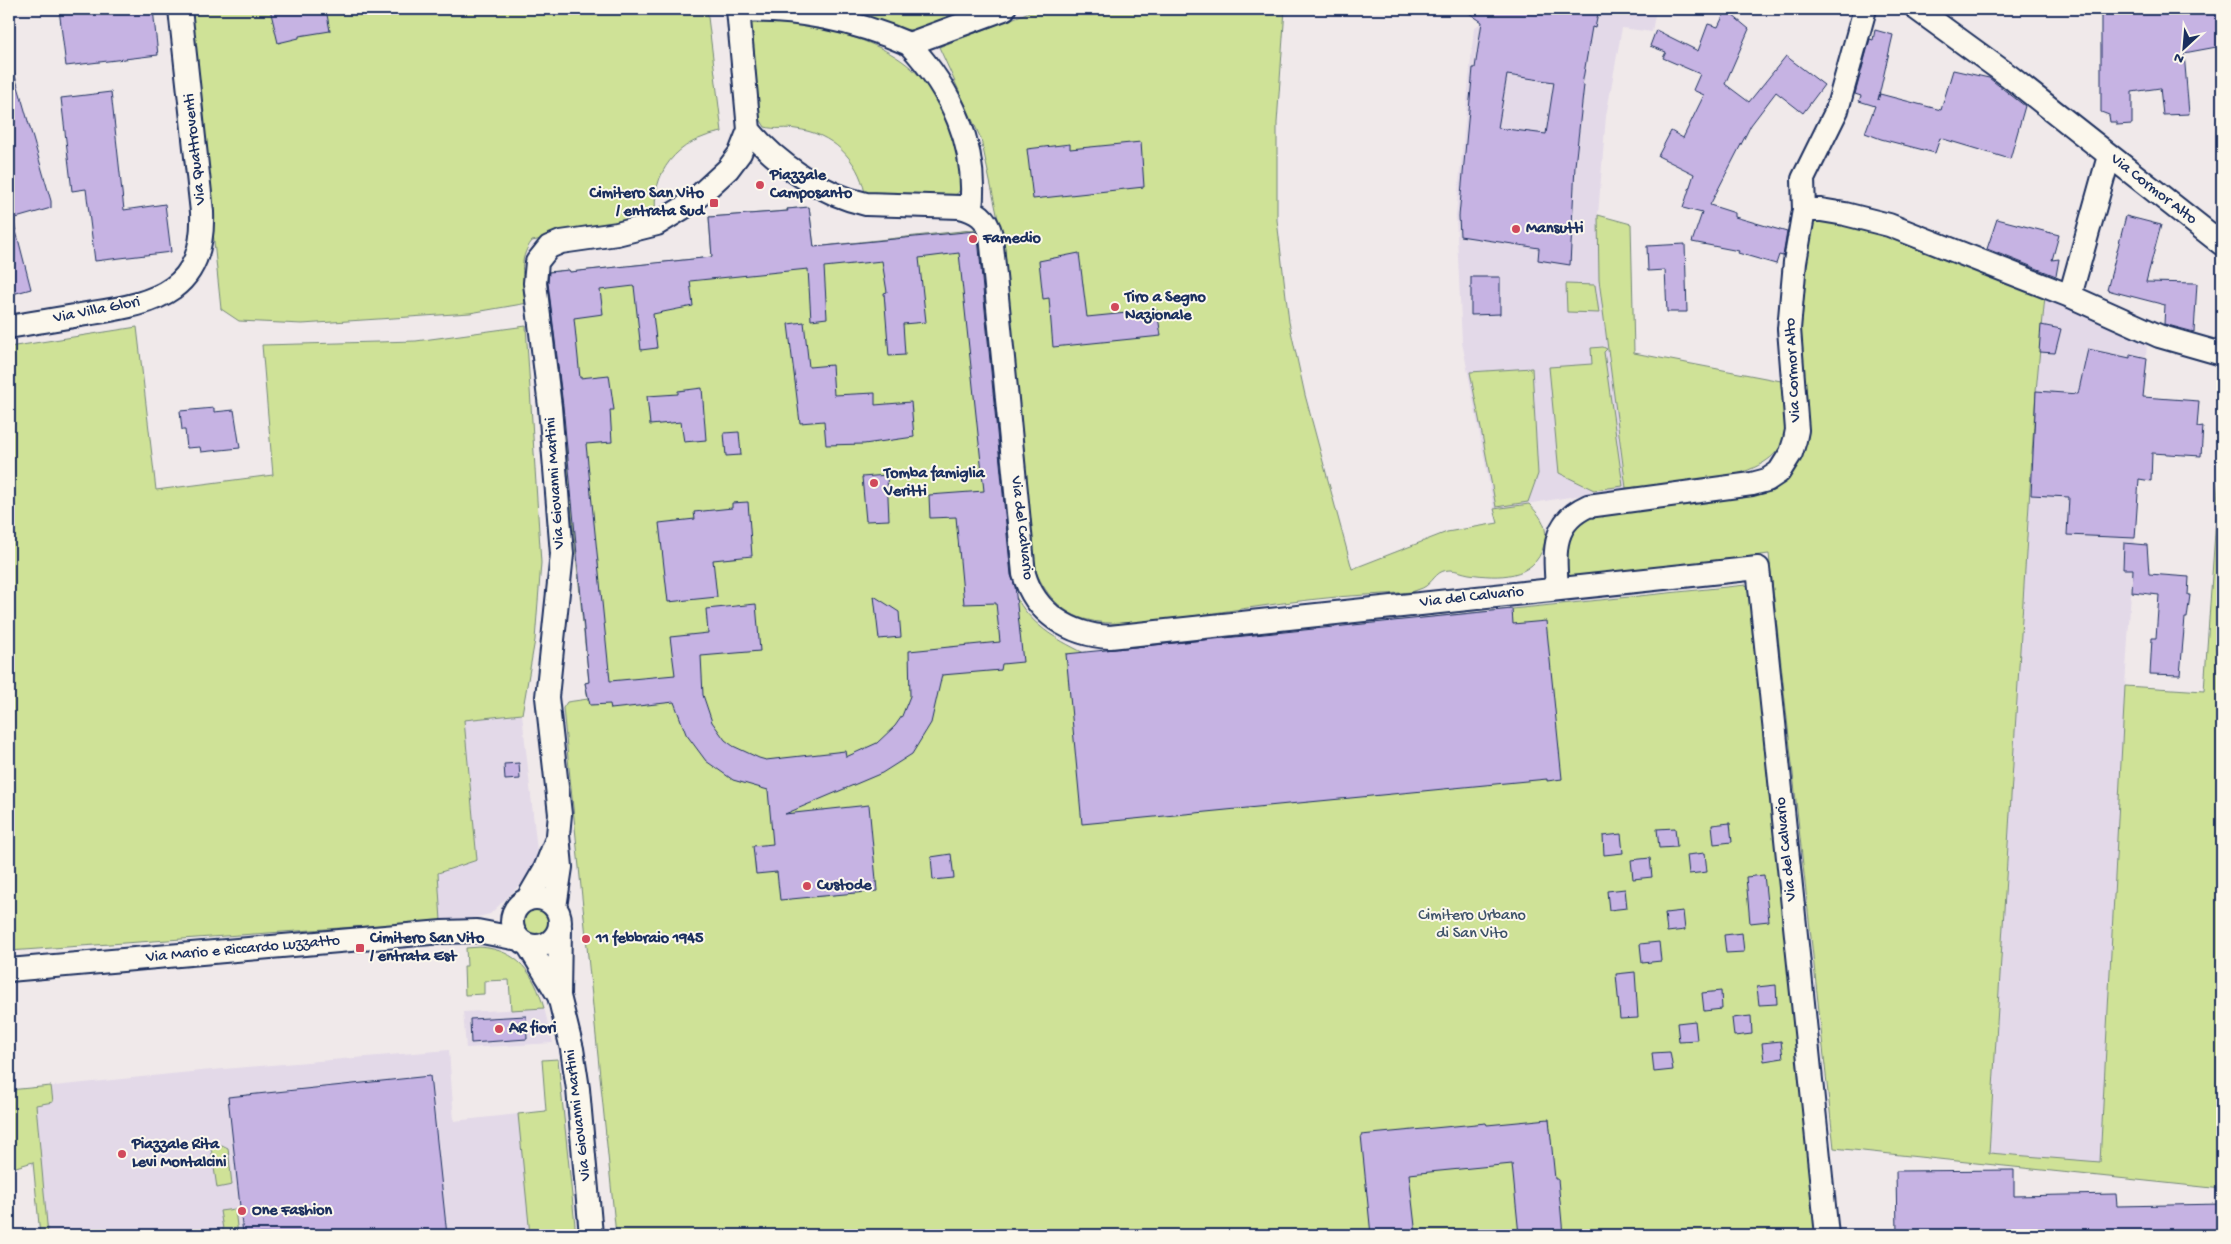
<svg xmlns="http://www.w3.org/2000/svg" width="2231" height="1244" font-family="'Gochi Hand',sans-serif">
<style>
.built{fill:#e3d9e8}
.green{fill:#cfe297;stroke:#75887a}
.building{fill:#c6b3e3;stroke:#1b2f5e;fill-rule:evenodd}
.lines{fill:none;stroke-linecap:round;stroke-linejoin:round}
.minor-casing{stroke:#1b2f5e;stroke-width:26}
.minor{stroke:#fbf7ec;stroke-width:22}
.poi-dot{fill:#d1495b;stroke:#fbf7ec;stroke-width:2}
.labels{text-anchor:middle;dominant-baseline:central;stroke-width:4;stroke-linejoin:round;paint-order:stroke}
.street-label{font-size:16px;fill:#1b2f5e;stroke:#fbf7ec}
.poi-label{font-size:16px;font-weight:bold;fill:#1b2f5e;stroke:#fbf7ec;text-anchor:start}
.park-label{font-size:16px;fill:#3f5369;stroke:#fbf7ec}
</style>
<rect width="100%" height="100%" fill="#f0e9ea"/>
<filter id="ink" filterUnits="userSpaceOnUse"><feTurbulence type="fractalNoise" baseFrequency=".02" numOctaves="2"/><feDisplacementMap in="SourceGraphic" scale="10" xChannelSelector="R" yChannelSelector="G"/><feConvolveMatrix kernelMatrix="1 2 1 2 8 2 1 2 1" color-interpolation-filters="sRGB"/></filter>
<g filter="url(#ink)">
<path class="built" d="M1488,9h168l-4,23 -30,-4 -16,88 -8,99 1,65 27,208 -132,21 -32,-167 -6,-127 18,-187 8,-6 4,1z
M2045,296l102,46 -22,344 -25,477 -111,-10 47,-762z
M522,714l15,136 -2,13 -14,21 -31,30 -16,4 -33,3 -3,-49 39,-12 -13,-140z
M544,1008l9,35 -87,5 -3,-36z
M449,1050l5,71 111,-12 11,126h-536l-15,-146 175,-18z"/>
<path class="green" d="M190,9h517l15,123c-45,8 -72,40 -66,85l-124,24c-15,19 -9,39 -4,62l-58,10 -168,11 -63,-3 -18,-12z
M845,9h128l-60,21 -11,-1z
M1037,9h248l-8,114v97l12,102 16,73 47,174 95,-37 51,-9 -4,-14 35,-5c12,13 20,22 15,41 -10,35 -46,33 -75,29 -6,-1 -13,-4 -19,-4 -13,0 -15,9 -24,16 -4,3 -10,4 -14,6 -32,3 -64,3 -95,7 -49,5 -98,14 -147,20 -28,3 -58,8 -86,0 -26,-8 -44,-31 -51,-57l-35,-343 -17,-80 -42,-92z
M752,19c64,8 140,15 180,72 6,7 9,19 13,28 5,12 13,25 15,39 1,16 8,31 -9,40l-86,-5c-7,-34 -33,-60 -69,-64 -10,-2 -21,1 -31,-2l-5,-8 -11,-96z
M809,207l5,40 166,-18 35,366c16,30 39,43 69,58l662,-68 5,4 65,646h-1200l-53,-527 4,-6 21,-3 -3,-16 4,-1 -42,-410 22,-2 1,2 142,-15 -3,-40 78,-6v-2z
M1598,215l33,9 3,129 147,28c2,18 8,40 3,58 -16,46 -117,45 -158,49l-27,-208z
M1823,219l59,13 163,64 -9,95 -47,762 111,9 25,-476 79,5 16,-231 2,-85v814l-388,-41 -65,-594 -198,24c-8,-14 -9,-36 1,-49 4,-6 14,-10 20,-15l190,-34 13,-150 17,-106z
M1566,284l29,1 4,28 -32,-1z
M526,326l15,237 -6,77 -13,74 -58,6 13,140 -39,13 3,48 -432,30v-604l128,-20 19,163 117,-15 -11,-130 154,-4z
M1603,347l4,2 -3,3 19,134 -29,4 -35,-17 -10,-106 43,-3 -1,-16z
M1532,368l6,106 -10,28 -32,5 -26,-135z
M523 922a14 14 0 1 1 28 0a14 14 0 1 1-28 0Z
M480,947c38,3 54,26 64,61l-33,2 -2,-30 -25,1v13l-19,1 -1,-29h3l-1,-18z
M558,1059l18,176h-46l-12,-121 28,-3 -4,-51z
M51,1086l2,16 -17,3 12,130h-8l-7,-73 -24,7v-79z
M222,1145l6,3 4,37 -15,3 -6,-41z
M235,1209l3,26h-14l-4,-24z"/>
<path class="building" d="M59,9h27l1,5 66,-5 5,46 -92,11z
M270,9h56l4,22 -31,5v2l-21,5z
M1463,9h136l-4,19 -3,-1 -10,58h2l-9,81 -5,99 -32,-5 1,-12 -79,-12 -1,-20 14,-148h2l7,-46zM1507,75l47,7 -8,52 -48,-6z
M2101,9h121v37l-38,7 5,61 -26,1 -3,-27 -28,4v32l-15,1v-3h-7l-1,-7 -8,-3z
M1726,10l23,19 -24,55 24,18 37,-46 38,29 -21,28 -27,-21 -25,33 -41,80 25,8v4l52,15 -4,24 -4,-1 -3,9 -38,-11 1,-2 -47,-9 10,-29 -19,-5 11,-34 -36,-18 13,-25 12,7 21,-43 -11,-5 7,-16 -37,-16 3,-6 -16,-6 6,-16 42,21 10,-27 10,3z
M1875,30l18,5 -15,65 2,-6 61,16 12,-40 36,8 36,28 -15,53 -70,-21 -5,15 -54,-14 -16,-6 10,-27 -16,-5 2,-5 -6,-2 15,-55 3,1z
M9,69h4l38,132v7l-35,10 -7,-26z
M111,92l13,118 41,-6 6,48 -76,9 -9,-72 -14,2 -11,-93z
M1141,142l3,45 -111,12 -6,-50 43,-5v5z
M809,207l5,40 161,-16 3,7 33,337 4,11 8,76 -21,2 -1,6 -59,5 -11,48 -19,31 -30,19 -97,41 84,-9 8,86 -97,9 -3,-28 -21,2 -3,-28 20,-2 -5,-54 -35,-10 -27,-19 -20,-27 -12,-32 -63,7 -1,-5 -20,1 -5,-22 4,-1 -26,-276 -15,-123 1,-11 20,-2 1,2 142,-15 -3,-40 79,-6 -1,-2zM959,253l25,238 -55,4 1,23 26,-1 8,87 32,-1 4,39 -91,9 1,45 -8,20 -7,10 -18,17 -31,14 -1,-6 -79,9 -7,-2 -26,-12 -8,-6 -13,-18 -9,-27 -2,-39 59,-5 -4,-47 -50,5 2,24 -38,4 5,38 -65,6 -24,-237 26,-2 -2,-32h4l-5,-35 -29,3 -6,-60 29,-4 -3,-24 34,-4 7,64 16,-2 -4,-34 40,-8 -3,-25 118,-12 3,51 16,-2 -3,-51 58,-6 5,31 -3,1 5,63 16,-1 -2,-31 23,-2 -7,-64z
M2126,216l35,9 -15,57 51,1 -3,49 -30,-8 1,-19 -58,-15z
M1997,219l62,16 -7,25 7,-1 -3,17 -69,-27z
M14,223l17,66 -22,6v-71z
M1685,244l2,68h-20l-2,-42 -17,1 -1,-25z
M1079,253l8,64 70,-7 4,26 -108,11 -4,-49 -6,1 -4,-38z
M1471,277h29v37l-29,1z
M804,322l5,45 23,-2 2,30 41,-2v12l36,-3 3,35 -50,7 -38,1 -2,-24 -24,2 -12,-99z
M2041,325l20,4 -6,24 -16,-1z
M2088,349l42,9v-4l17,4 -4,39 56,4 -2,26 6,-1 -2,30 -49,-3 -1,28 -12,-2 -4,59 -68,-3 2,-38 -38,-2 5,-104 42,3z
M702,388l4,52 -22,2 -3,-20 -31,3 -3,-29 31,-2v-3z
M214,408v4l20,-2 6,38 -39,4 -1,-5 -13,1 -2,-18h-3l-2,-19z
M739,432l2,23 -15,1 -2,-23z
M887,475l2,45 -23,1 -4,-44z
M748,502l4,54 -39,4 4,37 -49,5 -9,-79 36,-4 -1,-7 38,-4v-5z
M2124,543l23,2 2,29 40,3 -1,18h2l-3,23h-2l-5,57 -30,-1 2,-36h4l3,-43 -27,-3 1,-23h-10z
M874,596l25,16 2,25 -22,2z
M1512,609l1,15 33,-3 16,158 -15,2v-2l-465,45 -16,-170z
M519,763l1,16 -15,1 -1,-16z
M1730,823l2,19 -18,2 -2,-19z
M1675,828l2,19 -18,1 -2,-19z
M1621,834l2,19 -19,2 -1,-19z
M1705,853l2,19 -18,2 -2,-19z
M951,854l3,24 -21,2 -2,-23z
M1650,858l2,19 -19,2 -2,-19z
M1764,875l5,46 -19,2 -4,-46z
M1625,889l2,19 -18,2 -2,-19z
M1683,911l2,19 -18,2 -2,-19z
M1742,933l2,19 -18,1 -2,-18z
M1659,942l2,19 -19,2 -2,-19z
M1635,972l3,46 -18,1 -4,-45z
M1776,985l1,19 -18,1 -2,-18z
M1721,991l1,18 -18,2 -2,-18z
M526,1016l1,23 -56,4 -1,-24z
M1751,1016l1,18 -18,2 -2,-18z
M1695,1021l2,19 -18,1 -2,-18z
M1781,1041l2,17 -19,3 -2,-18z
M1670,1052l3,18 -19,2 -2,-19z
M430,1076l17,159 -204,-1 -15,-137z
M1549,1119l6,60h3l5,56h-44l-7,-71 -103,10 7,61h-45l-10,-100 125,-12 1,2z
M2014,1170v26l102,-2 1,12 105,-2v31h-325l-1,-64z"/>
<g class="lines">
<defs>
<path id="minor" d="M1917,9l92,67 213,168
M738,11c58,-3 118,10 171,33l95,-35
M909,44c42,45 69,102 62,165
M749,130c28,34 74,65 117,74l94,3c17,4 27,11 31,28l33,339c11,39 46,61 86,63l648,-69 69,667
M1804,210h17l24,4 44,11 181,71 89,40 63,18
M2070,296l39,-140
M9,327c27,-5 55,-9 83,-14 66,-10 113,-23 110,-101l-22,-203
M1557,589c-2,-35 -7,-66 31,-83l164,-22 15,-4 12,-8 12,-19 4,-13 2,-10 -8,-101 6,-67 9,-52 -1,-31 34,-69 28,-101
M512 922a24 24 0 1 1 48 0a24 24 0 1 1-48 0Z
M527,900l18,-31 11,-28
M555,907l6,-40 -3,-32 2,-21 -13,-117 15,-143 -12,-147 -15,-124 2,-21 12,-15 12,-5 56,-8 40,-10 34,-21 37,-34 12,-16 9,-23 -11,-121
M560,926l-1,70 13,53 6,40 13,146
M528,945l31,51
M9,970l433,-38 35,-1 42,8"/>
</defs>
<use href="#minor" class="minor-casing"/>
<use href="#minor" class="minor"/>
</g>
</g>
<g class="poi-dot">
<circle cx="760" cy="185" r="5"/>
<rect x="709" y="198" width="10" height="10" rx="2.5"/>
<circle cx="1516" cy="229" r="5"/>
<circle cx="973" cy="239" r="5"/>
<circle cx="1115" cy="307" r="5"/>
<circle cx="874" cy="483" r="5"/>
<circle cx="807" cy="886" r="5"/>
<circle cx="586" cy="939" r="5"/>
<rect x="355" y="943" width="10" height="10" rx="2.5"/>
<circle cx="499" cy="1029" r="5"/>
<circle cx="122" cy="1154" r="5"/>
<circle cx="242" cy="1211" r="5"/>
</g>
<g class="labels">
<g class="street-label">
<text transform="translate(196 149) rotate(-96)">Via Quattroventi</text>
<text transform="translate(2153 190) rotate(38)">Via Cormor Alto</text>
<text transform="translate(97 311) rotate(-11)">Via Villa Glori</text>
<text transform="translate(1794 370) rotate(-93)">Via Cormor Alto</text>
<text transform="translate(556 483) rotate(-94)">Via Giovanni Martini</text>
<text transform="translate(1021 528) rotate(83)">Via del Calvario</text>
<text transform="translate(1472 598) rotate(-6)">Via del Calvario</text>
<text transform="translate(1787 849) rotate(-96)">Via del Calvario</text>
<text transform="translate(243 950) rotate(-5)">Via Mario e Riccardo Luzzatto</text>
<text transform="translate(579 1115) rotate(-97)">Via Giovanni Martini</text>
</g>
<g class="poi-label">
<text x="770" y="176">Piazzale<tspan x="770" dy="18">Camposanto</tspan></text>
<text x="704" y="194" text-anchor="end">Cimitero San Vito<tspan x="704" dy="18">/ entrata Sud</tspan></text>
<text x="1526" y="229">Mansutti</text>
<text x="983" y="239">Famedio</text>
<text x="1125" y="298">Tiro a Segno<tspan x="1125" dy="18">Nazionale</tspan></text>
<text x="884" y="474">Tomba famiglia<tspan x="884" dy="18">Veritti</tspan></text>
<text x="817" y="886">Custode</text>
<text x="370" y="939">Cimitero San Vito<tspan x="370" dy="18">/ entrata Est</tspan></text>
<text x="596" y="939">11 febbraio 1945</text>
<text x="509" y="1029">AR fiori</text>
<text x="132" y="1145">Piazzale Rita<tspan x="132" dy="18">Levi Montalcini</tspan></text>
<text x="252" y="1211">One Fashion</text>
</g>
<g class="park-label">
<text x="1472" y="916">Cimitero Urbano<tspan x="1472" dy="18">di San Vito</tspan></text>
</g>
</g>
<rect width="2231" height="1244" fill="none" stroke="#fbf7ec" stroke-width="30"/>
<rect x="15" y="15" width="2201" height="1214" fill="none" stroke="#1b2f5e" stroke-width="2" filter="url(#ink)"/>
<g transform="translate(2184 48) rotate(206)" stroke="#fbf7ec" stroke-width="4" paint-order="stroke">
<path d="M0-4L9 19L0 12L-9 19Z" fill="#1b2f5e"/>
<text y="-8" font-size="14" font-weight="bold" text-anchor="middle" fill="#1b2f5e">N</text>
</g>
</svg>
